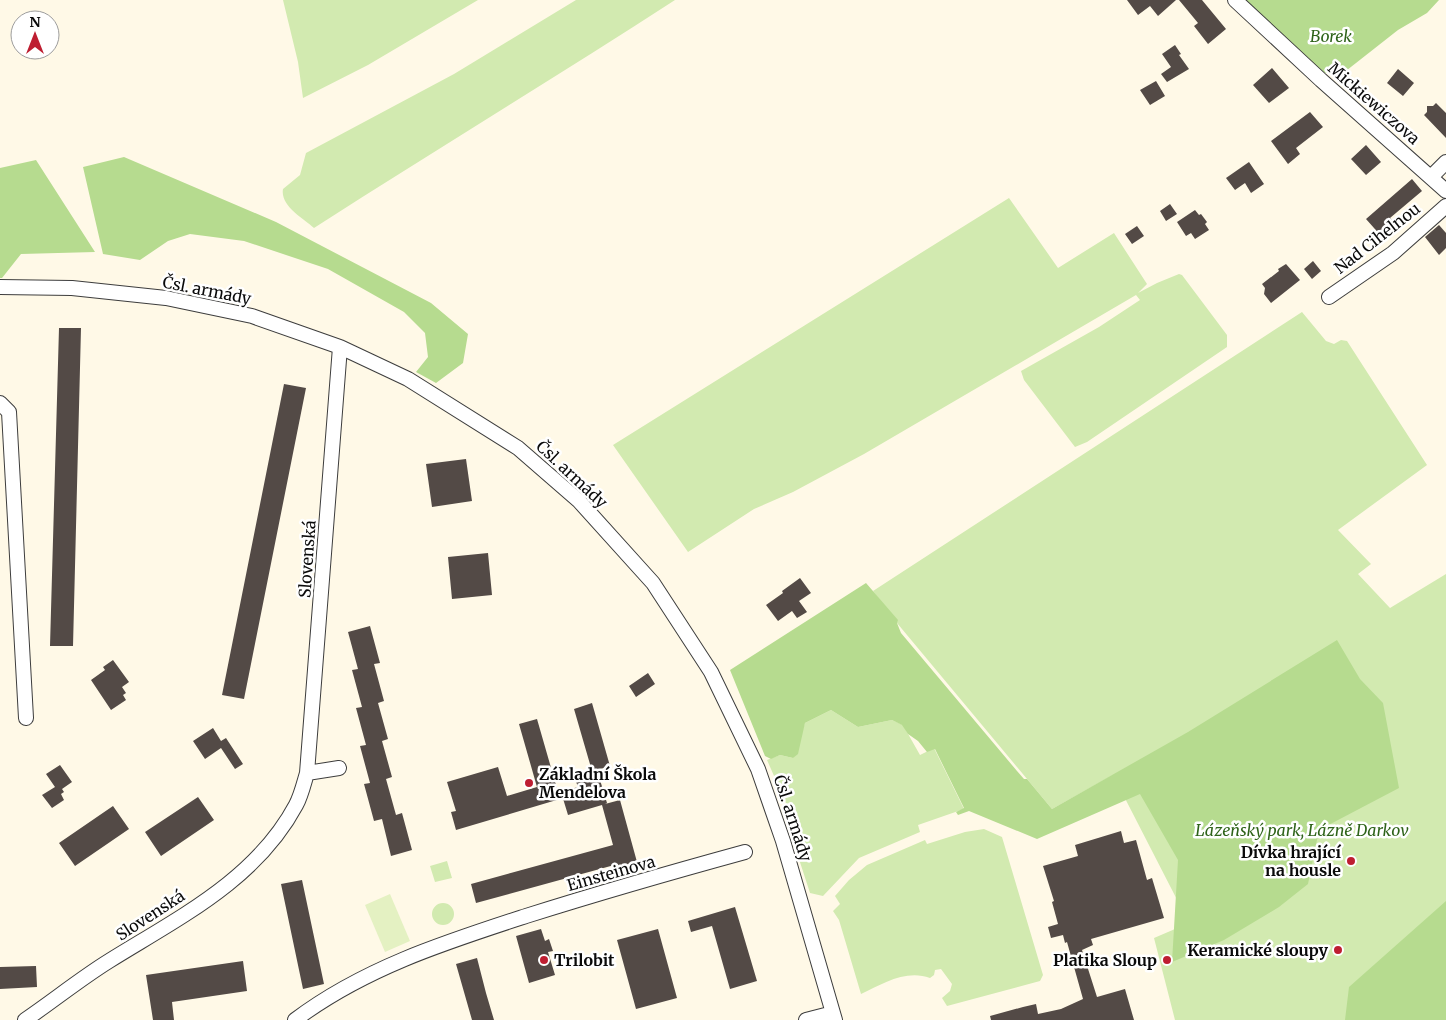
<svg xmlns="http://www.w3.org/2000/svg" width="1446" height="1020" font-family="Merriweather,serif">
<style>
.green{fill:#d2eab0}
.forest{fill:#b6db8f}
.pitch{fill:#e4f1c2}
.building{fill:#534a46}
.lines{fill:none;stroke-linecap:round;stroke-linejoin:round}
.street-casing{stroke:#3d3d3d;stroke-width:16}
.street{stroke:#fff;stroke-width:14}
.poi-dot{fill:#be1e31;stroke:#fff;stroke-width:2}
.labels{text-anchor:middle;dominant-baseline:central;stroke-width:5;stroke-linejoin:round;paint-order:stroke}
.park-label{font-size:16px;font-style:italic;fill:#2e6319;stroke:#fff}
.street-label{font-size:16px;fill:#0a0a0a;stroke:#fff}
.poi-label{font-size:16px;font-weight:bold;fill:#0a0a0a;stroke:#fff;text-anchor:end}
</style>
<rect width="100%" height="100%" fill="#fff9e7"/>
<path class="green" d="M283,0h195l-110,65 -65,33 -5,-36z
M576,0h99c-119,77 -241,151 -361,228 -11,-10 -34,-22 -31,-39l17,-14 6,-22 148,-79z
M1009,198l49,70 56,-35 33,51 -9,9 19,-10 22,-9 3,1 45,60v12l-140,95 -12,5 -51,-67 -3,-9 78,-44 41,-27 -4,-5 -272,159 -71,38 -39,17 -66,43 -75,-107z
M1302,312l24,29 8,3 7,-4 6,1 80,124 -89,65 33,34 -13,10 32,34 56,-34v446h-271l-21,-82 35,-15 -76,-148 -61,34 -155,-186 -24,-32z
M831,710l27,17 34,-7 11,5 17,30 14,-7 30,61 -46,16 2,7 -61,26 -36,38 -13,-3 -24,-74 3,-4 -3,-12 -19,-43 13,-5 13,3 12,-35z
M984,829l18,8 41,138 -3,6 -93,25 -5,-8 8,-7 2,-7 -11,-15 -6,1 -1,5 -4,3c-24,-9 -48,6 -69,16l-22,-74 -6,-9 7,-7 -5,-8 14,-16 18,-15 58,-25 2,4 38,-12z
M447,861l5,17 -17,4 -5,-16z
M432 914a11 11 0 1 1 22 0a11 11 0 1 1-22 0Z"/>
<path class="forest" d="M1239,0h200l-12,13 -29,17 -56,44 -27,-2z
M124,157l152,65 155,81 37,31 -5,29 -27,20 -20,-11 12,-15 -3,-24 -21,-21 -76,-43 -84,-28 -54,-7 -22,7 -28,19 -37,-6 -20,-87z
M36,160l59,92 -74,2 -19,24h-2v-110z
M866,583l32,37 -1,3 4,10 116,138 7,8h3l25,30 136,-77 149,-92 23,39 23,24 16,85 -80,42 -11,54 -29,23 -55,33 -52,22 6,-102 -38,-66 -103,45 -68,-28 -11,4 -2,-3 8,-4 -29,-59 -8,3 -9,-11 -10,-7 -6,-9 -10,-5 -34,7 -27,-17 -26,13 -7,31 -5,4 -13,-3 -9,4 -6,-3 -35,-86z
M1446,901v119h-101l4,-33z"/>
<path class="pitch" d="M390,894l20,47 -25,11 -20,-47z"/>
<path class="building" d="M1127,0h49l-18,16 -8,-10 -12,9z
M1179,0h23l24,29 -18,15 -14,-18 4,-3z
M1175,45l6,9 -2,1 10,14 -22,13 -6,-8 10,-7 -9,-13z
M1272,68l17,20 -20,15 -16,-18z
M1398,69l16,14 -11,13 -16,-13z
M1156,81l9,15 -15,9 -10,-15z
M1436,103l10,10v25l-22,-23 3,-3v-6h6z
M1310,112l13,15 -27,21 4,6 -12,10 -17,-23z
M1366,145l15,17 -15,13 -15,-16z
M1249,162l15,22 -13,9 -6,-10 -10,7 -9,-12z
M1412,179l10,12 -32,27 6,7 -14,12 -16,-18z
M1170,204l7,10 -11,7 -6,-10z
M1195,210l4,5 2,-1 6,8 -2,2 4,6 -14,9 -4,-6 -5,3 -9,-14z
M1439,225l7,8v15l-7,7 -14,-18z
M1137,226l7,10 -12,8 -7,-10z
M1313,261l8,10 -9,8 -8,-10z
M1286,264l14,16 -29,23 -7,-9 1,-6 -3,-4 17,-13 -1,-2z
M59,328h22l-8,318h-23z
M284,384l22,4 -62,311 -22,-4z
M466,459l6,42 -40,6 -6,-43z
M488,553l4,42 -40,4 -4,-42z
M800,578l11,15 -12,8 8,11 -10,6 -5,-7 -14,10 -12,-16 17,-12 -1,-2z
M370,626l10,37 -6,1 10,37 -6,2 10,36 -6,2 10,36 -6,2 10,36 6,-2 10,37 -21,6 -9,-37 -8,2 -10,-37 6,-1 -10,-37 6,-1 -10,-37 6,-1 -10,-37 6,-1 -10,-37z
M113,660l16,22 -7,5 4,6 -3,2 3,5 -15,10 -20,-30 14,-10 -2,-3z
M648,673l7,11 -19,13 -7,-11z
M592,703l18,63 -13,4 10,33 -2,1 15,-4 17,62 -18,6 -1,-4 -142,39 -5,-19 142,-39 -11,-40 -34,10 -7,-23 17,-5 -4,-11 18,-5 -18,-62z
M537,719l23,80 -104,31 -5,-18 5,-1 -9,-29 51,-15 9,29 30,-9 -18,-63z
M213,728l8,13 5,-3 17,26 -8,5 -14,-21 -16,11 -12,-18z
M60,765l12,17 -10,7 2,3 -3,2 3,6 -12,8 -10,-13 13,-8 -9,-13z
M198,797l16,23 -53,36 -16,-24z
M113,806l16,23 -54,37 -16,-23z
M1121,831l3,12 12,-3 11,40 5,-2 12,40 -73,21 2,6 -11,5 15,47 28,-8 9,31h-143l-1,-4 33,-9 13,-3 2,10 23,-5 22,-10 -16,-57 -2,1 -2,-8 -12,3 -3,-11 10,-3 -6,-22 2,-1 -11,-35 35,-10 -3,-11z
M302,880l22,104 -21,5 -22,-105z
M735,907l22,74 -27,8 -18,-63 -21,6 -3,-11z
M541,929l4,12 4,-2 4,12 -5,1 7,23 -26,8 -13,-47z
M658,929l19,69 -41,11 -19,-69z
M477,958l9,35 8,27h-22l-16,-56z
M243,961l4,30 -75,11 2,18h-21l-7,-45z
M36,966l1,21 -37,2v-22z"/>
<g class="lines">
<defs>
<path id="street" d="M1235,0l86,80 125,111
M1431,177l15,-15
M0,287l72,1 94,10 86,18 88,31 68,32 110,69 61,53 74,82 58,89 47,97 25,72 52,179
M1329,297l64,-44 53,-47
M0,403l9,9 17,306
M307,773l32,-5
M25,1020c28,-19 55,-41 84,-59 69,-43 147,-81 187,-156 5,-9 8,-22 11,-32l33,-426
M295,1020c69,-52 151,-78 231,-104 73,-23 146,-44 219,-64
M806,1020l27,-7"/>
</defs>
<use href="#street" class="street-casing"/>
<use href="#street" class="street"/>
</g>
<g class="poi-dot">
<circle cx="529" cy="783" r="5"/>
<circle cx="1351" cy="861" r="5"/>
<circle cx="1338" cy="950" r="5"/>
<circle cx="544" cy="960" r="5"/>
<circle cx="1167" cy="960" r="5"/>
</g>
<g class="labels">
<g class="park-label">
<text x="1331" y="36">Borek</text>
<text x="1302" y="830">Lázeňský park, Lázně Darkov</text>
</g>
<g class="street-label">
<text transform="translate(1374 103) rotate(41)">Mickiewiczova</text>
<text transform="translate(1377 238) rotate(-38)">Nad Cihelnou</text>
<text transform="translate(207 290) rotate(11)">Čsl. armády</text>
<text transform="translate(572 474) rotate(43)">Čsl. armády</text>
<text transform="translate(307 559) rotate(-86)">Slovenská</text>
<text transform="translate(793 818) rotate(72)">Čsl. armády</text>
<text transform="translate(611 873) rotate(-16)">Einsteinova</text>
<text transform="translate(150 915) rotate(-33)">Slovenská</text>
</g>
<g class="poi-label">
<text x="539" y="774" text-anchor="start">Základní Škola<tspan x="539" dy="18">Mendelova</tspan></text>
<text x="1341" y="852">Dívka hrající<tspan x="1341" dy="18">na housle</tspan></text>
<text x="1328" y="950">Keramické sloupy</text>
<text x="554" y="960" text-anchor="start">Trilobit</text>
<text x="1157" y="960">Platika Sloup</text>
</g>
</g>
<g transform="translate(35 35)"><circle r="24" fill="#ffffff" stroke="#9d9d9d"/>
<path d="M0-4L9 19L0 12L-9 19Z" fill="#be1e31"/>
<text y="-8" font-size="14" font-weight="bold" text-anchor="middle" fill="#0a0a0a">N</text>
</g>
</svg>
